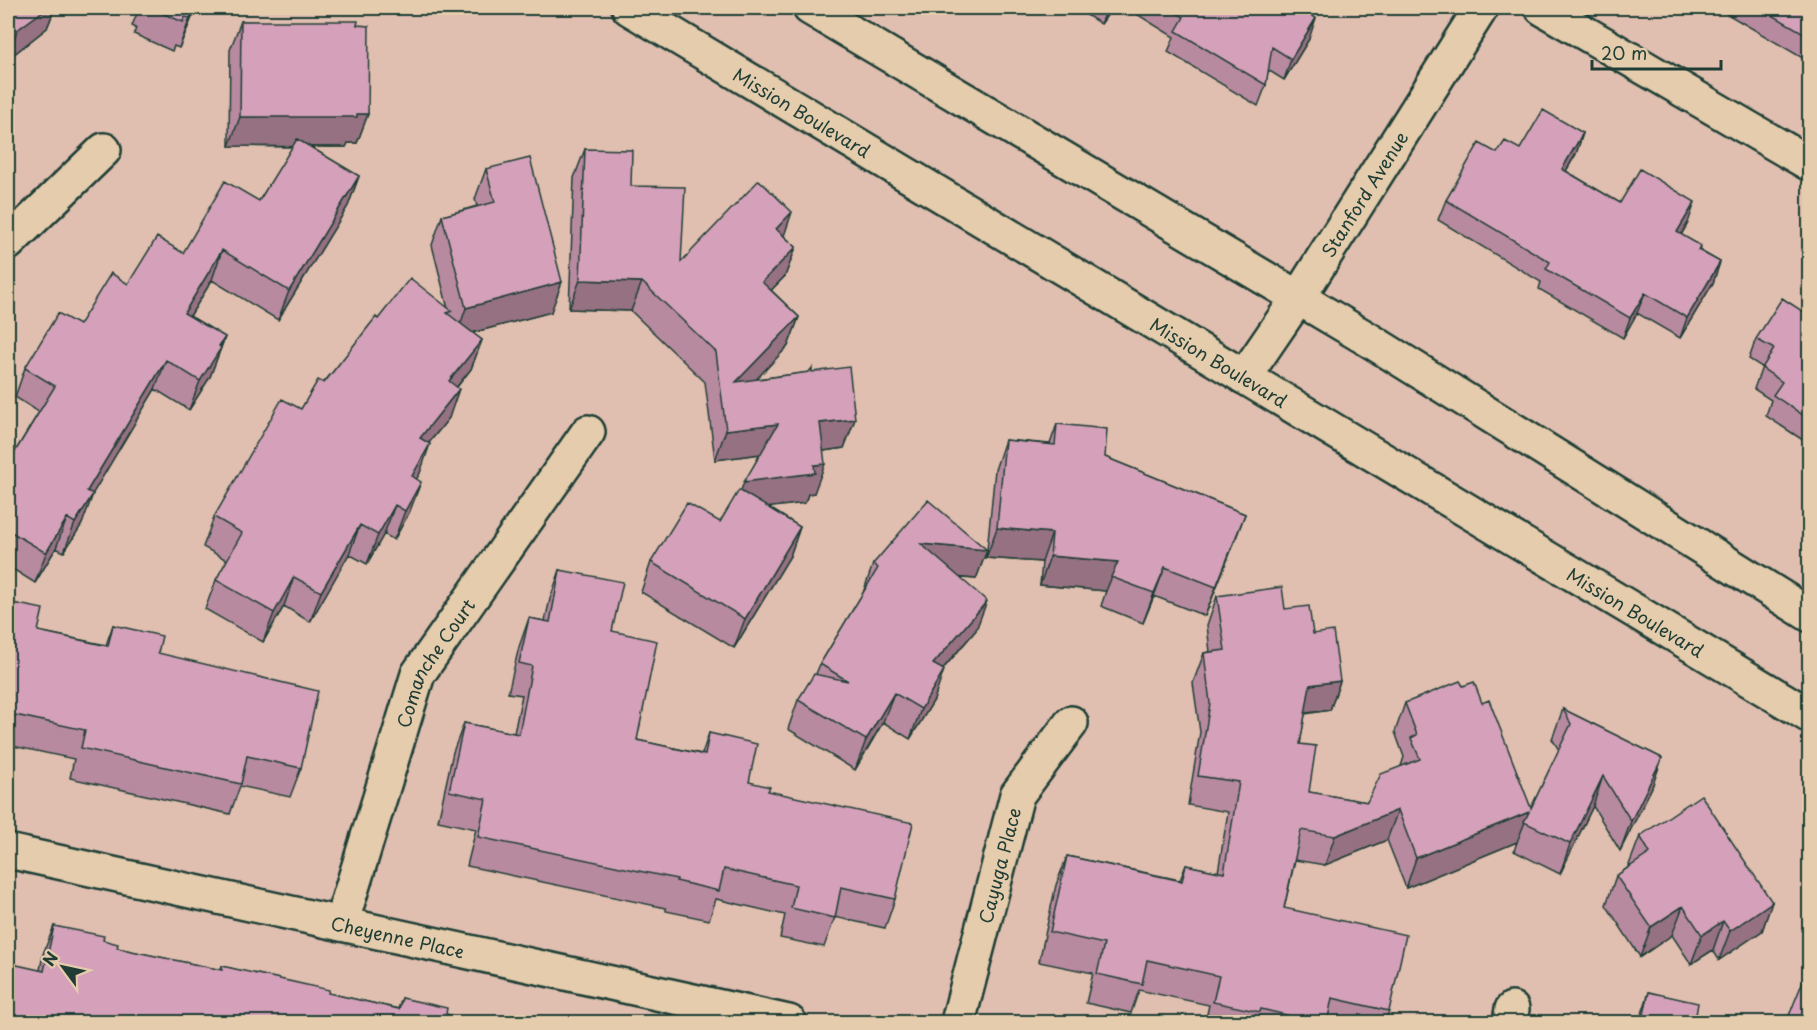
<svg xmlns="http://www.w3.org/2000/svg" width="1817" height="1030" font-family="'Playpen Sans',sans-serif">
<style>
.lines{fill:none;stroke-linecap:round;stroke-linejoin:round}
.minor-casing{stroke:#1f3d34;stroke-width:38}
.primary-casing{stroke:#1f3d34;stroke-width:38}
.minor{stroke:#e4ccac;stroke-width:33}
.primary{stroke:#e4ccac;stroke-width:33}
.wall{fill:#b78aa0;stroke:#1f3d34;stroke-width:1.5}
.shaded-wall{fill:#957182;stroke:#1f3d34;stroke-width:1.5}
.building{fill:#d5a1ba;stroke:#1f3d34;stroke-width:1.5}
.labels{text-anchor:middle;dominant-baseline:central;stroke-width:5;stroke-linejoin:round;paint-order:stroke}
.street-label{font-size:18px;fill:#1f3d34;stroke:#e4ccac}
</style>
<rect width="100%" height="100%" fill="#e0bfb0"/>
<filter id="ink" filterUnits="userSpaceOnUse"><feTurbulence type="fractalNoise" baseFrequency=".0167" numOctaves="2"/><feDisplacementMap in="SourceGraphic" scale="12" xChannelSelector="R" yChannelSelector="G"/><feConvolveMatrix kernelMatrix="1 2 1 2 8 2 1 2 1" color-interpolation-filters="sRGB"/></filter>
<g filter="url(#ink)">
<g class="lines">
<defs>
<g id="minor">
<path d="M1542,8l268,156"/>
<path d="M8,243l96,-93"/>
<path id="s1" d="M1244,377l54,-79 183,-290"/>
<path id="s2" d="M8,851l781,171"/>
<path id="s3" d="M341,924l77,-250 170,-242"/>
<path id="s4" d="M958,1022l59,-227 54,-72"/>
<path d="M1510,1022l2,-13"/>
</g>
<g id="primary">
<path id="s5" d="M629,8l1181,708"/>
<path d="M810,8l561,333 439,274"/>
</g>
</defs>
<use href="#minor" class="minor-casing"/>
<use href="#primary" class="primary-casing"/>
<use href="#minor" class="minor"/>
<use href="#primary" class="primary"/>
</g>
<path class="wall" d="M8,8h47l-8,20 -39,31z
M139,8h57l-17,40 -5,-2 -2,5 -38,-17 2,-6 -4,-2z
M1075,8h37l-11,16z
M1127,8h178l-1,4 5,27 -25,41 -16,-10 -2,15 -8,21 -90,-54 6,-15z
M1717,8h92v46l-3,6z
M241,21l116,4 11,89 -11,29h-9l-2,4h-36l49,29 -11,30 -70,114 -66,-40 -22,36 35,21 -15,40 -21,33 -34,-21 -63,105 -10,30 -18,28 -8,-4 -21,35 -27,-17v-108l2,2 29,-48 -24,-15 10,-29 54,-43 49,-41 55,-31 76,-52 34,-54 -64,-1 1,-96z
M1583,133l-7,21 -10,17 54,32 68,20 -7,12 20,11 -2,4 21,12 -7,21 -33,55 -43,-25 -14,25 -84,-49 2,-7 -103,-62 8,-20 74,-51z
M585,149l46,37 50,76 103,-26 12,11 -11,29 -14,14 28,27 -11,29 -32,33 56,-7 43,47 -11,29 -21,3 -9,42 -6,1 -3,9 -37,4 32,20 -10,29 -56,92 -93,-56 10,-30 69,-40 21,-31 19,-37 -45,6 -10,-78 -74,-71 -62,-2 5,-131z
M486,169l65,143 -79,21 10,7 -11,29 -14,18 -8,31 -20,25 -9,30 -4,6 -6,32 -16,29 -10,-6 -17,30 -18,-10 -39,68 -26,-16 -21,36 -58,-33 11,-29 11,-20 -24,-13 11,-30 87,-108 77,-90 70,-10 -16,-64 10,-29 35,-10 -2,-7z
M1809,305v139l-43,-28 5,-16 -17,-11 8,-22 -13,-8 7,-20 49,-26z
M1057,424l48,33 140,57 -11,29 -29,73 -51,-20 -11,27 -42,-17 5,-15 -66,-6 2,-23 -56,-4 1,-8 -11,29 -16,-1 16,52 -33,39 -9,31 -24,39 -27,-17 -28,48 -67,-41 10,-29 18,-26 4,-10 43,-71 10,-29 114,-14 8,-80 10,-30 45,4z
M560,570l52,61 25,109 65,14 7,-21 40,49 19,9 127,108 -10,29 -50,-11 -11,30 -44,-9 5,-23 -69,-16 -7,21 -43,-9v-3l-199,-42 9,-37 -38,-8 15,-69 11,-29 50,10 8,-38 -14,-2 11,-46 10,-29 16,3 5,-22z
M1217,596l68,13 28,25 27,47 -10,29 -25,4 -5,30 9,48 58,10 34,-36 3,-9 -9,-25 10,-29 58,-17 19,17 49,105 28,-58 -7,-11 11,-30 99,49 -10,29 -32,64 -27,-45 -33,68 -46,-23 3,-9 -111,46 -19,-48 -62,25 -30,-5 -11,48 105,103 -4,12h-180l4,-18 -70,-15 -8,23 -45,-10 7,-30 -54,-11 17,-77 11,-29 113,24 6,-15 32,7 10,-60 -40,-7 12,-73 -7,-49 11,-30 6,-1 -3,-27z
M8,602l30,29 68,14 7,-20 45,28 143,115 -11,29 -50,-11 -10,28 -160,-36 4,-19 -66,-14z
M1640,836l132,66 -10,29 -43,29 -6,-10 -22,14 -19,-29 -32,22 -34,-52 10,-29 14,-10 -1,-1z
M54,926l49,14 14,8 104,22 1,-4 106,27 70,16 4,-11 44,16 2,9h-440l32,-53 3,-16z
M1649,992l47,23 36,8h-93z"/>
<path class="shaded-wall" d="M47,8h8l-8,20 -39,31 9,-29z
M195,8h1l-17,40 11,-30z
M1107,8h5l-11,16z
M1316,18l-7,21 -25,41 7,-21z
M368,114l-11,29h-9l-2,4 -117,-1 11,-29z
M1583,133l-7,21 -21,35 7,-20z
M359,176l-11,30 -70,114 11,-29z
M1695,202l-7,21 -18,30 7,-21z
M792,212l-10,30 -6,-13z
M796,247l-11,29 -34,35 11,-29z
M222,250l-10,30 -38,62 10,-29z
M1720,262l-7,21 -33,55 7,-20z
M580,280l62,2 -11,29 -62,-2z
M562,282l-11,30 -95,25 10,-29z
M1645,293l-8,20 -14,25 7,-20z
M799,317l-11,29 -62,65 10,-29z
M225,337l-15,40 -21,33 11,-29z
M482,340l-11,29 -33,41 11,-29z
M166,360l-11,29 -78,131 10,-29z
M459,389l-10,29 -40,49 11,-29z
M855,419l-11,29 -35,5 11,-30z
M778,424l-10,29 -53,7 11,-30z
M430,444l-10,29 -19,33 11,-30z
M825,464l-11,29 -6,1 -3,9 -72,9 11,-30 70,-17z
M421,482l-11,29 -16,29 11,-29z
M93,494l-11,30 -18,28 11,-29z
M395,505l-11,29 -17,30 11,-29z
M1245,514l-11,29 -29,73 11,-29z
M67,518l-11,30 -21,35 11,-30z
M360,525l-11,29 -39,68 11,-30z
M800,527l-10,29 -56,92 11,-29z
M997,528l55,5 -10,29 -56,-4z
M921,544l66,6 -11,29 -66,-6z
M1050,556l68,6 -12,29 -66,-6z
M1165,567l-11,29 -11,27 11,-30z
M294,577l-10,29 -21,36 11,-29z
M987,601l-11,29 -54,63 11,-29z
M944,670l-10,30 -24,39 11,-30z
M1340,681l-10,29 -31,4 11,-29z
M894,693l-11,29 -28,48 11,-30z
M1662,758l-10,29 -32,64 11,-30z
M1603,776l-10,30 -33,68 10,-30z
M1398,810l-11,30 -62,25 10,-29z
M1529,812l-12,30 -111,46 10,-30z
M1772,902l-10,29 -43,29 11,-29z
M1683,906l-11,29 -32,22 11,-30z
M1723,921l-10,29 -22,14 11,-29z"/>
<path class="building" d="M8,8h39l-30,22 -9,-13z
M150,8h45l-5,10 -5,-1 -2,5z
M1168,8h137l-2,3 13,7 -25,41 -19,-12 -6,38 -90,-54 8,-14z
M1760,8h49v28z
M241,21h117l-1,4 12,1 -1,88h-11v3h-117z
M1543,110l40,23 -21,36 58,34 20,-34 55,33 -18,30 24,14 -3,4 22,12 -33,56 -42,-25 -15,25 -84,-49 4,-7 -104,-62 33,-57 18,10 8,-12 15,8z
M297,139l62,37 -70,115 -67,-41 -38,63 41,24 -6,9 2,2 -21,33 -34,-21 -79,131 6,3 -18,29 -8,-5 -21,35 -38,-23v-72l2,2 45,-74 -30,-18 33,-55 21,12 32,-52 17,11 29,-47 26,16 42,-72 34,20z
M585,149l47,1 -1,36 54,1 -4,75 78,-82 33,32 -16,17 20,18 -34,35 37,35 -63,65 73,-10 3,-4v4l37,-5 6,52 -35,4 5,41 -11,1 1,8 -71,9 34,-58 -52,6 -10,-78 -74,-70 -62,-2z
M530,158l32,124 -96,26 -24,-92 53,-14 -9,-33z
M410,278l42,33 -5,2 35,27 -33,41 10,8 -39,49 10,6 -18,32 9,6 -16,29 -10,-6 -17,30 -18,-10 -39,67 -27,-15 -20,36 -58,-33 26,-47 -28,-16 68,-118 19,10 17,-29 6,3 52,-66 2,2z
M1782,298l23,15 4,-8v114l-36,-24 9,-13 -20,-14 12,-19 -18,-10z
M1057,424l50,5 -2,28 140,57 -29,73 -51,-20 -11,26 -43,-16 7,-15 -68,-6 2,-23 -55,-5 8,-88 50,5z
M739,490l61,37 -55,92 -94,-57 36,-59 33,19z
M928,500l59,50 -66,-6 66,57 -54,63 11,6 -23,39 -27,-16 -28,47 -68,-40 16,-26 34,7 -28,-17 58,-96 -5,-4z
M560,570l63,12 -11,49 45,10 -20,99 68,15 4,-22 48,11 -8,38 21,5 -2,4 145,32 -18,76 -54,-12 -6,31 -44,-10 5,-23 -72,-16 -5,22 -43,-10 1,-2 -199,-42 8,-38 -37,-8 15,-68 55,11 13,-68 -13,-3 10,-45 21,4z
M1282,587l3,22 24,-3 4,28 20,-3 7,50 -30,4 -10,59 16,2 -7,46 58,10 14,-28 39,-15 -9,-21 6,-3 -12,-32 55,-22 3,5 11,-4 8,21 7,-3 42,108 40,-84 -8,-15 99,49 -31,63 -28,-45 -33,68 -46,-22 5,-10 -113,46 -18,-48 -63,26 -34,-6 -17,78 122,27 -17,76 -57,-13 -5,25h-6l-60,-14 -1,3 -47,-10 6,-26 -72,-16 -5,24 -45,-10 7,-30 -54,-12 17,-76 115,25 4,-16 38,8 15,-91 -41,-6 12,-73 -6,-50 21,-3 -8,-54z
M8,602l35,7 -5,22 70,15 5,-21 49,11 -4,17 160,38 -17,77 -54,-12 -6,28 -160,-36 4,-18 -70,-15 -5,21 -2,-1z
M1701,795l71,107 -42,29 -7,-10 -21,14 -19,-29 -32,21 -35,-51 34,-23 -10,-17z
M54,926l50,10 -1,4 15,4 -1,4 105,22v-4l107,24 -1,3 71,16 3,-11 45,10 -1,6 4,1 -2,8h-430l-6,-2 -1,2h-3v-60l36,8z
M1807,971l2,1v51h-23z
M1649,992l49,11 -2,12 36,8h-90z"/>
</g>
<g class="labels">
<g class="street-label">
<text stroke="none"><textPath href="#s5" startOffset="202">Mission Boulevard</textPath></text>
<text stroke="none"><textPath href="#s1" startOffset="219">Stanford Avenue</textPath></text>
<text stroke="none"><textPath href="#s5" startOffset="688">Mission Boulevard</textPath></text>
<text stroke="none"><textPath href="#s5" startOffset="1174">Mission Boulevard</textPath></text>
<text stroke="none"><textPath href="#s3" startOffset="279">Comanche Court</textPath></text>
<text stroke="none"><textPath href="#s4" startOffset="162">Cayuga Place</textPath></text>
<text stroke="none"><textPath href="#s2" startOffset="399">Cheyenne Place</textPath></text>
</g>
</g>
<rect width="1817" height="1030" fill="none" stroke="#e4ccac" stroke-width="30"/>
<rect x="15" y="15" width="1787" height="1000" fill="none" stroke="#1f3d34" stroke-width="2" filter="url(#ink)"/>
<g transform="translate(63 967) rotate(303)" stroke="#e4ccac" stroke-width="4.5" paint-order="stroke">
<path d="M0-4.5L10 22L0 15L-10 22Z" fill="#1f3d34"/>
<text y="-9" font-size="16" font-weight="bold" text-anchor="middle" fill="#1f3d34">N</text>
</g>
<path d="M1592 60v9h129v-9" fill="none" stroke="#1f3d34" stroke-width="3"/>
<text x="1601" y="60" font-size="18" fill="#1f3d34" stroke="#e4ccac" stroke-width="4.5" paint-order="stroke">20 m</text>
</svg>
